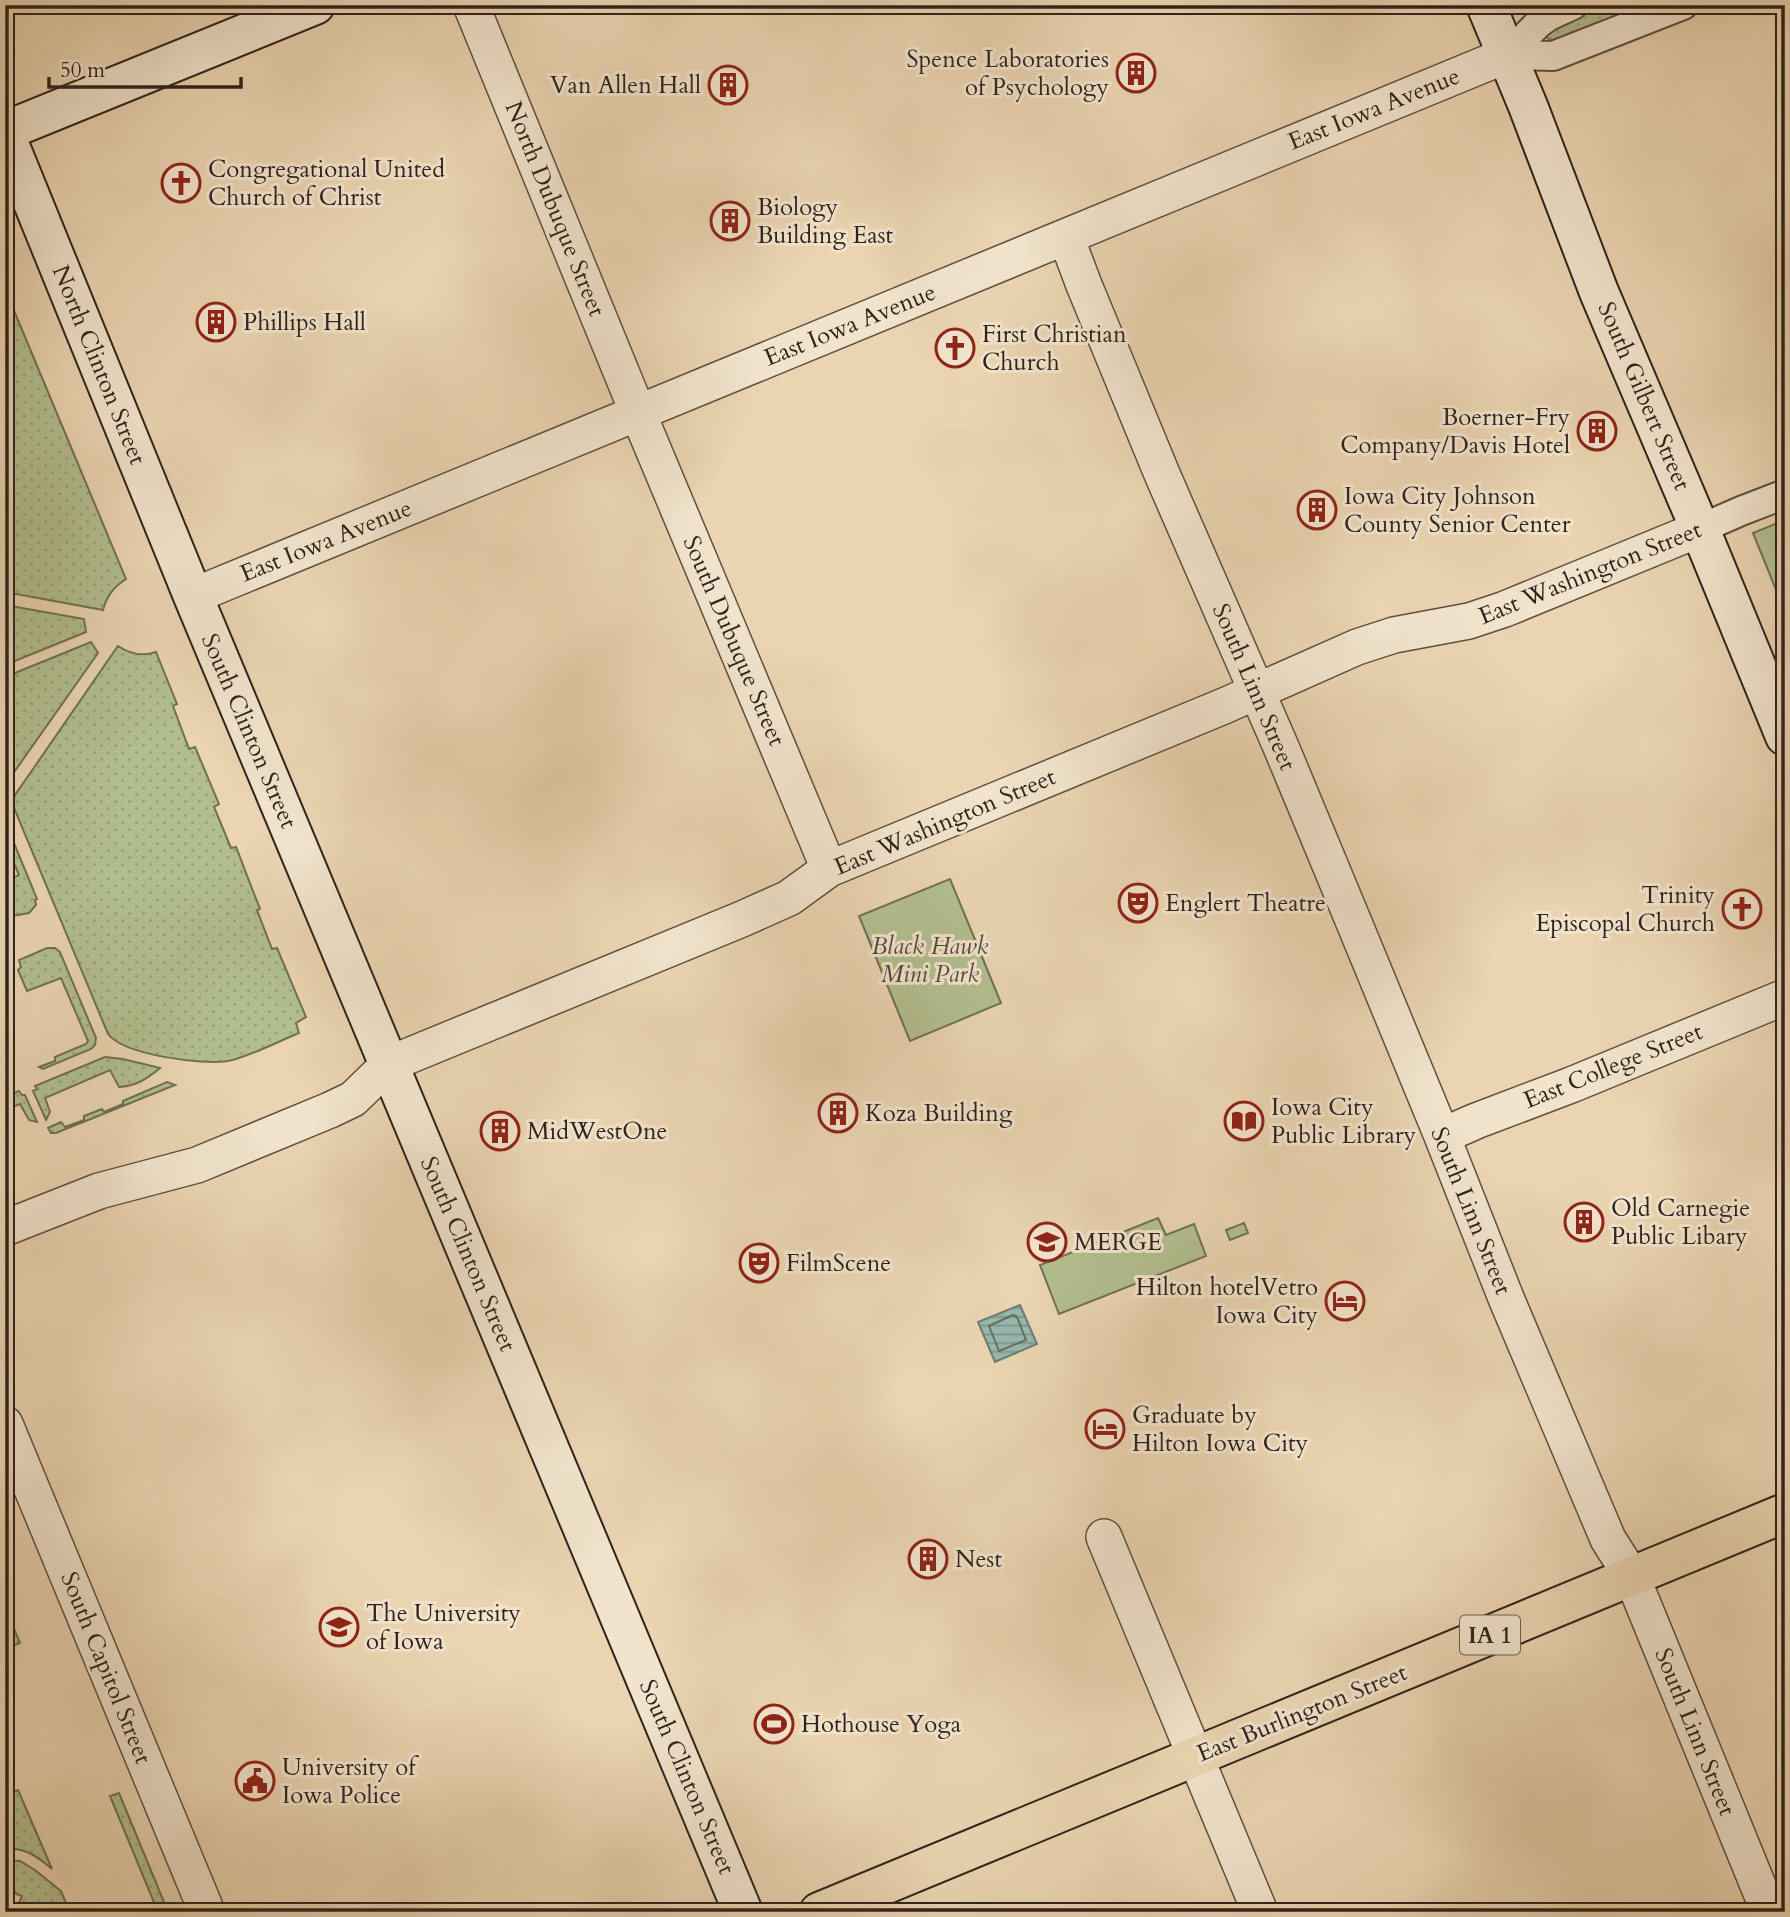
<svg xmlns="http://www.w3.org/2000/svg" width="1790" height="1917" font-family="Cardo,serif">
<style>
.grass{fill:url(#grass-dots);stroke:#707056;stroke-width:2}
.green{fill:#b2be8f;stroke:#707056;stroke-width:2}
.water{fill:url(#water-rules);stroke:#6e7c73;stroke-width:2}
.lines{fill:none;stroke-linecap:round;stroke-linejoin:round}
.shore{stroke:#646e65;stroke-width:2}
.minor-casing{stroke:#5e4f42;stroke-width:32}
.tertiary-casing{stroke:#5e4f42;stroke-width:38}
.secondary-casing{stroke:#2f231d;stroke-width:42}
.primary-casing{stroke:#2f231d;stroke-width:42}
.minor{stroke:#f1e3cc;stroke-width:28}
.tertiary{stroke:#f1e3cc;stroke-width:35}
.secondary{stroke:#f1e3cc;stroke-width:38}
.primary{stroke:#ead4b1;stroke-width:38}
.labels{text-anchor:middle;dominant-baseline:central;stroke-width:6;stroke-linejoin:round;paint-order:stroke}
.shield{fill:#f1e3cc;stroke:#695d52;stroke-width:2}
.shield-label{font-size:23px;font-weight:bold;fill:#2f231d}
.poi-label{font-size:24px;fill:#2f231d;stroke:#f1e3cc;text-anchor:start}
.street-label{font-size:24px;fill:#2f231d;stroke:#f1e3cc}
.park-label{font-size:24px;font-style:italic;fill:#504a3a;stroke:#f1e3cc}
</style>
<defs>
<pattern id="grass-dots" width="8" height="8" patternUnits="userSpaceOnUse" patternTransform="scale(1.75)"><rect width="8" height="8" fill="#b2be8f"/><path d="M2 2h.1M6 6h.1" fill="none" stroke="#99a37b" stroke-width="1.8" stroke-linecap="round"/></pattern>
<pattern id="water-rules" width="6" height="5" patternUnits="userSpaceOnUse" patternTransform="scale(1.75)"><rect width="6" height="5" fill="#98b8ad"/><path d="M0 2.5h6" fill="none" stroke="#7c958c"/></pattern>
</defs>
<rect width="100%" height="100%" fill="#ead4b1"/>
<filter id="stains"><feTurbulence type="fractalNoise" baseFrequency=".00286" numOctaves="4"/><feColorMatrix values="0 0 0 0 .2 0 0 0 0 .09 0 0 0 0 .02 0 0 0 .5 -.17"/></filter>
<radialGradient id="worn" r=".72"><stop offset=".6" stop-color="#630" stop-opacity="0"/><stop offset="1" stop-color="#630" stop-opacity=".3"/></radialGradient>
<path class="grass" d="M1583,5h78l-107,41 -8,-10v-12z
M5,289l121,290c-12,8 -19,16 -23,31l-98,-18z
M5,605l79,14 2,13 -81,33z
M91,642l7,11 -93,132v-108z
M118,646c12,8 24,11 38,6l21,52 -4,2 16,43 6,-2 24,57 -5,3 17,41 5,-1 24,62 -3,1 15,39 5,-1 29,69 -10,6 3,10c-20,8 -50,24 -71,28 -26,4 -104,-6 -120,-27l-96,-231 3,-8z
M5,821l32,78 -2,1 1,5 -7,8 -17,3 -1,-3 -6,3v-35l14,-6 -14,-33z
M47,948h8l5,4 36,86 -1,7 -4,4 -48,20 -4,-2 16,-6v-4l31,-13 2,-3 -27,-63 -34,13 -9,-21 3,-3 -2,-7z
M105,1057l18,2 37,9c-13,11 -24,18 -41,19l-9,-17 -65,28 5,14 -4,8 -13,-29 4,-2 -2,-3z
M167,1082l8,3 -119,48h-5l-3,-5 13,-6 4,5 19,-7v-4l18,-7 2,3 19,-8v-3z
M19,1091l3,4h3l12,27 -8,-2 -9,-16 -15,6v-13z
M5,1607l15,36 -15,6z
M18,1790l34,79c-14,-12 -27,-22 -47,-20v-54z
M119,1793l47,114 11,5h-19l-48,-116z
M5,1860l15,1 15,9 26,21 9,21h-47l-4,-9 3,-7 -6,-2 -5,-10 -6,-2z"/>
<path class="green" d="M1785,520v92l-32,-79z
M950,879l51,124 -91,38 -51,-125z
M1158,1218l8,17 28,-11 12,32 -147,58 -19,-49z
M1244,1223l4,10 -18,7 -4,-10z"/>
<path class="water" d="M1020,1305l17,39 -42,18 -17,-40z"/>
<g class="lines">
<path class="shore" d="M1013,1315l4,2 9,23 -27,11 -10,-25z"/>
<defs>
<path id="minor" d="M1507,55l46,1 130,-51
M1507,55l32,-32 10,-7 24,-11
M1700,529l41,-18 44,-17"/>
<path id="tertiary" d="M471,5l167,408 191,456
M1066,237l18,48 78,189 119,273 74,178 87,211 64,162 102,241 24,38 137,335
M193,596l1314,-541
M1442,1136l34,-15 95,-36 214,-88
M5,1228l94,-37 98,-26 133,-55 23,-11 36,-35 353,-145 47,-21 40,-29 395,-163 133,-59 37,-12 75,-14 36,-12 195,-80
M5,1424l202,488
M1104,1537l156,375"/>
<path id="secondary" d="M1486,5l42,101 71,186 101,237 85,207
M5,131l310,-126
M5,134l188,462 550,1316"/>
<path id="primary" d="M819,1912l966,-399"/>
</defs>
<use href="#minor" class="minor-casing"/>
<use href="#tertiary" class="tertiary-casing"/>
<use href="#secondary" class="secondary-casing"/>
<use href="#primary" class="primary-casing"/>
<use href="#minor" class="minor"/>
<use href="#tertiary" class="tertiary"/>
<use href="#secondary" class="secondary"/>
<use href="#primary" class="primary"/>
</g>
<defs>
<symbol id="building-ring" viewBox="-11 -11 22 22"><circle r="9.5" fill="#f1e3cc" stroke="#8f2418" stroke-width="1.5"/><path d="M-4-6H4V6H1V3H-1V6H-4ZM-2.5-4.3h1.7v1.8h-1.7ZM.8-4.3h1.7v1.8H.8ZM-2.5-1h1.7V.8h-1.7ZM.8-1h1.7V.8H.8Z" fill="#8f2418"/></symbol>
<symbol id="church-ring" viewBox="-11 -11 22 22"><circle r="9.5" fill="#f1e3cc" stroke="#8f2418" stroke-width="1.5"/><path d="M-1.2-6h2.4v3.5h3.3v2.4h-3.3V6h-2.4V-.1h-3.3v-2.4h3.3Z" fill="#8f2418"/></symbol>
<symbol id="theatre-ring" viewBox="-11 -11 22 22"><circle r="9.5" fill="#f1e3cc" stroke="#8f2418" stroke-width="1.5"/><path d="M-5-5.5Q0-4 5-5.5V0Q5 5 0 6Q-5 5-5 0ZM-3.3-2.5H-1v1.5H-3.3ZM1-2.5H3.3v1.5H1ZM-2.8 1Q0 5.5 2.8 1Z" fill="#8f2418"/></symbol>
<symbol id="library-ring" viewBox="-11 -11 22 22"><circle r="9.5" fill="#f1e3cc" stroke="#8f2418" stroke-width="1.5"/><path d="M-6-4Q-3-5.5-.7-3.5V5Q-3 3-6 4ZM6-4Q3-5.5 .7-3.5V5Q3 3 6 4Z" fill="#8f2418"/></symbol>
<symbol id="university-ring" viewBox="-11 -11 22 22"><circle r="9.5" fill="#f1e3cc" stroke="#8f2418" stroke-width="1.5"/><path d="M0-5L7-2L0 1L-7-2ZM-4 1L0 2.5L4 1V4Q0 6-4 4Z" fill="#8f2418"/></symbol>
<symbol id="hotel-ring" viewBox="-11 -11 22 22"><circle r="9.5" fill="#f1e3cc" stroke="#8f2418" stroke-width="1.5"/><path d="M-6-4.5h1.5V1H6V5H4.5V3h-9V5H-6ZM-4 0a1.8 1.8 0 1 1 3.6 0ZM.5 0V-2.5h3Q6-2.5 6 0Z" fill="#8f2418"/></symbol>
<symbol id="stadium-ring" viewBox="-11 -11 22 22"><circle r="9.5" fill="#f1e3cc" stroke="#8f2418" stroke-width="1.5"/><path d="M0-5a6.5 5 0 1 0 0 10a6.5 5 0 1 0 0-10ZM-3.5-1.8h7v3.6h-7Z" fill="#8f2418"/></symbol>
<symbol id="civic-ring" viewBox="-11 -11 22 22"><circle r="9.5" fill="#f1e3cc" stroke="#8f2418" stroke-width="1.5"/><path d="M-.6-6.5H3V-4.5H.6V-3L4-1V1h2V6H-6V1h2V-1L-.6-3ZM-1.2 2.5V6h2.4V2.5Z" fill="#8f2418"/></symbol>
</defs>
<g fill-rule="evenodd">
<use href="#building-ring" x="1114" y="51" width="44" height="44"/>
<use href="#building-ring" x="706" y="63" width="44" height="44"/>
<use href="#church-ring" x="159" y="161" width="44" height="44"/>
<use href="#building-ring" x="708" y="199" width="44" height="44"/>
<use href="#building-ring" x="194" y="300" width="44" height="44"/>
<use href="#church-ring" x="933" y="326" width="44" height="44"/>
<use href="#building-ring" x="1575" y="409" width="44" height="44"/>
<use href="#building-ring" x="1295" y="488" width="44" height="44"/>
<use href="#theatre-ring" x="1116" y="881" width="44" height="44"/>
<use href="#church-ring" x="1720" y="887" width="44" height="44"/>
<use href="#building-ring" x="816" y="1091" width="44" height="44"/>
<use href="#library-ring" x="1222" y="1099" width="44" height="44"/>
<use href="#building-ring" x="478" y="1109" width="44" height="44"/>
<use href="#building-ring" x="1562" y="1200" width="44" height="44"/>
<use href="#university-ring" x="1025" y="1220" width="44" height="44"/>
<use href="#theatre-ring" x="737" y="1241" width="44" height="44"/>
<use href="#hotel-ring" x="1323" y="1279" width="44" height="44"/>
<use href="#hotel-ring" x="1083" y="1407" width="44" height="44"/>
<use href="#building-ring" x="906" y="1537" width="44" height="44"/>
<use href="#university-ring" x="317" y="1605" width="44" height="44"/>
<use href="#stadium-ring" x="752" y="1702" width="44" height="44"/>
<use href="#civic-ring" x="233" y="1759" width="44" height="44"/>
</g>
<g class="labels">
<rect class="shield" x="1460" y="1615.5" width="60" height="39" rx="5"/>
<g class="shield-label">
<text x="1490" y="1635">IA 1</text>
</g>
<g class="poi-label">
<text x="1109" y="59" text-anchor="end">Spence Laboratories<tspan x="1109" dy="28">of Psychology</tspan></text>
<text x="701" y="85" text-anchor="end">Van Allen Hall</text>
<text x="208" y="169">Congregational United<tspan x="208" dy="28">Church of Christ</tspan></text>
<text x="757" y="207">Biology<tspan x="757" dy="28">Building East</tspan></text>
<text x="243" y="322">Phillips Hall</text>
<text x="982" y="334">First Christian<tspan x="982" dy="28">Church</tspan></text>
<text x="1570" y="417" text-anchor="end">Boerner-Fry<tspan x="1570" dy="28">Company/Davis Hotel</tspan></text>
<text x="1344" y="496">Iowa City Johnson<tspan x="1344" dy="28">County Senior Center</tspan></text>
<text x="1715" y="895" text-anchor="end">Trinity<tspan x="1715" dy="28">Episcopal Church</tspan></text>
<text x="1165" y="903">Englert Theatre</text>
<text x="1271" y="1107">Iowa City<tspan x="1271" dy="28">Public Library</tspan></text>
<text x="865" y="1113">Koza Building</text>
<text x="527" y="1131">MidWestOne</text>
<text x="1611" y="1208">Old Carnegie<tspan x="1611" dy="28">Public Libary</tspan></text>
<text x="1074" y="1242">MERGE</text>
<text x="786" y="1263">FilmScene</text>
<text x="1318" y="1287" text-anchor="end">Hilton hotelVetro<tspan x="1318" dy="28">Iowa City</tspan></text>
<text x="1132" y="1415">Graduate by<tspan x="1132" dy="28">Hilton Iowa City</tspan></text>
<text x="955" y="1559">Nest</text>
<text x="366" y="1613">The University<tspan x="366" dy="28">of Iowa</tspan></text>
<text x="801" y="1724">Hothouse Yoga</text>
<text x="282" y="1767">University of<tspan x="282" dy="28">Iowa Police</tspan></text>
</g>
<g class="street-label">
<text transform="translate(1374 109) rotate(-22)">East Iowa Avenue</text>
<text transform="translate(555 209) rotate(68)">North Dubuque Street</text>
<text transform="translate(850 325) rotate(-22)">East Iowa Avenue</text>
<text transform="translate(99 365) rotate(68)">North Clinton Street</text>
<text transform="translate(1644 396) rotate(67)">South Gilbert Street</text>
<text transform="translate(326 541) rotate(-22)">East Iowa Avenue</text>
<text transform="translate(1590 573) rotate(-22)">East Washington Street</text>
<text transform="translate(734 641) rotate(67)">South Dubuque Street</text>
<text transform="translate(1254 687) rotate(67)">South Linn Street</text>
<text transform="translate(249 731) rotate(67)">South Clinton Street</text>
<text transform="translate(945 822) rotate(-23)">East Washington Street</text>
<text transform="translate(1613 1066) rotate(-22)">East College Street</text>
<text transform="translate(1471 1211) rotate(68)">South Linn Street</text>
<text transform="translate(468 1254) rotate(67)">South Clinton Street</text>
<text transform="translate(106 1668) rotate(68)">South Capitol Street</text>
<text transform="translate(1302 1713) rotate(-22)">East Burlington Street</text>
<text transform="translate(1695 1732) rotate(68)">South Linn Street</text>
<text transform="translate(687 1777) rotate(67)">South Clinton Street</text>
</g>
<g class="park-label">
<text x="930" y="946">Black Hawk<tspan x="930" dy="28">Mini Park</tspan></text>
</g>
</g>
<rect width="1790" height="1917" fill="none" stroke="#ead4b1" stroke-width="28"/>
<rect x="7" y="7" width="1776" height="1903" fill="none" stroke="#2f231d" stroke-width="3.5"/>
<rect x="14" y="14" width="1762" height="1889" fill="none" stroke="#2f231d" stroke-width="2"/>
<path d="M49 77v10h192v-10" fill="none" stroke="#2f231d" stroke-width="3.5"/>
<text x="60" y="77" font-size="21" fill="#2f231d" stroke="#f1e3cc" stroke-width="5" paint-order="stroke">50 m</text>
<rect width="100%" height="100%" filter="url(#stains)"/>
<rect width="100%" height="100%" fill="url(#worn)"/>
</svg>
